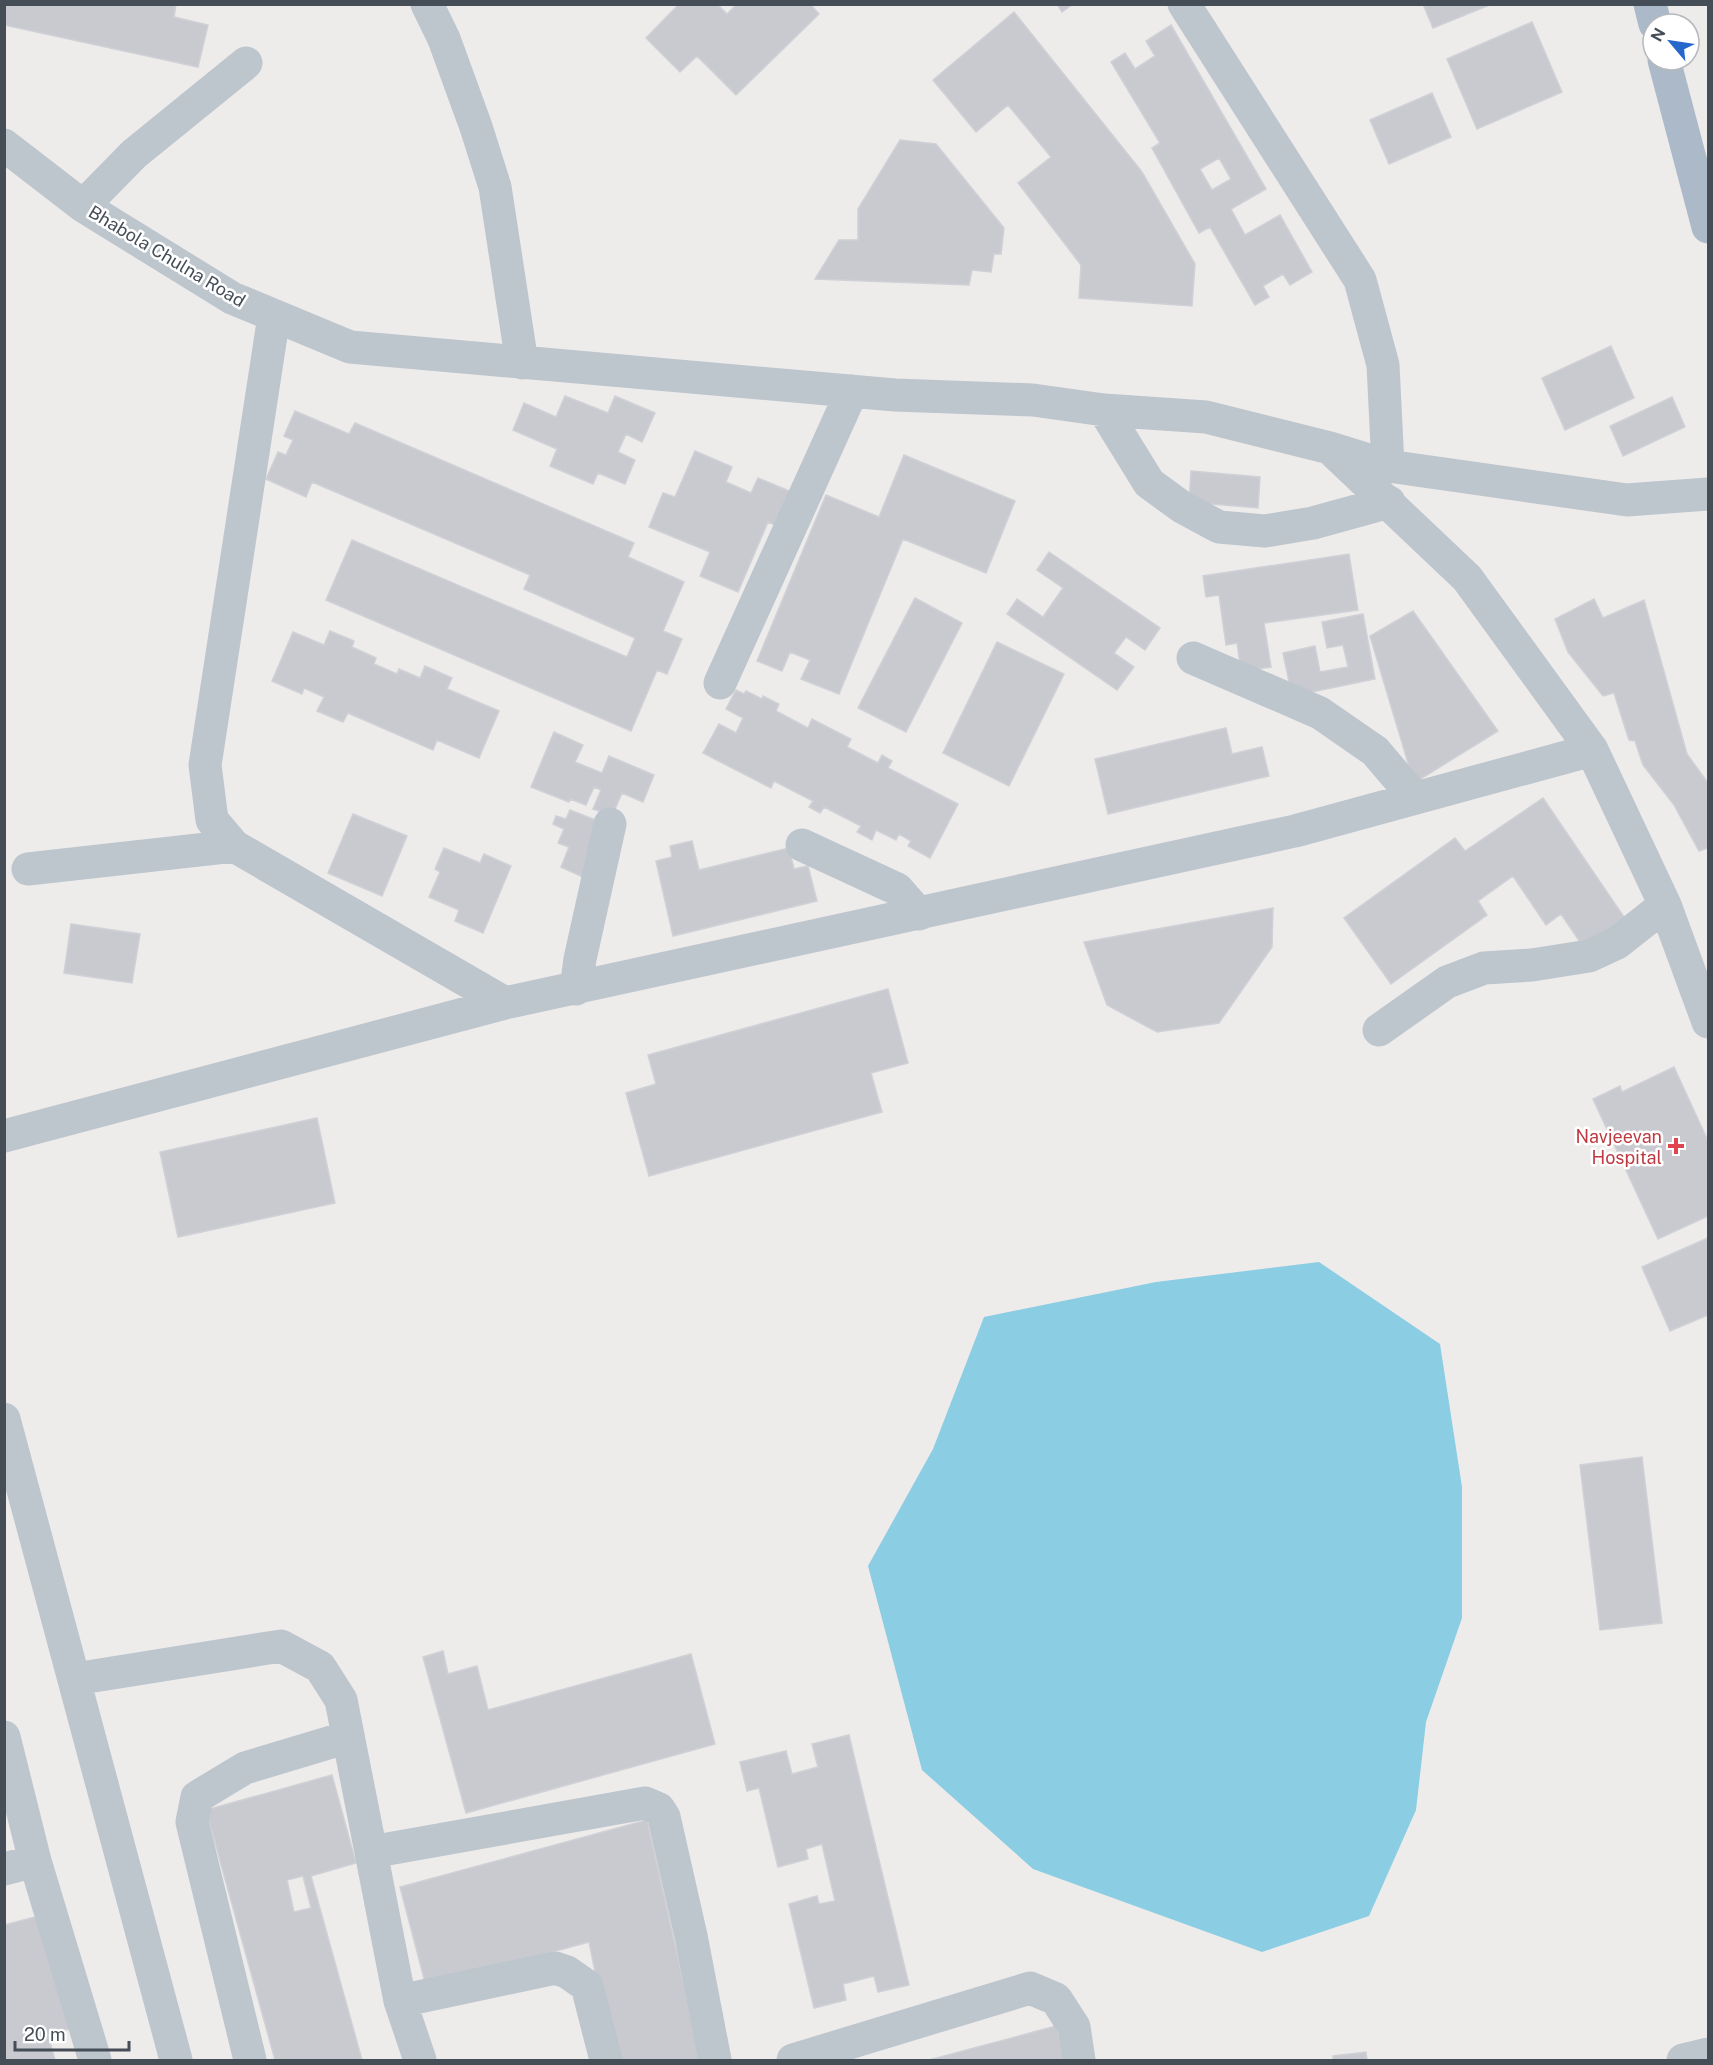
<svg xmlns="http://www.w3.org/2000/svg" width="1713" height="2065" font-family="'Public Sans',sans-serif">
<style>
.water{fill:#8bcde3}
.building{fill:#c8cad0;stroke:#cfd1d6;stroke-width:1.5;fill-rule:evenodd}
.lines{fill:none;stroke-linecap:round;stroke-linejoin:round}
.minor{stroke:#bdc5cd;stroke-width:33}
.major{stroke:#acb9c9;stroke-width:33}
.health-dot{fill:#e0444e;stroke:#fff;stroke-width:2}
.labels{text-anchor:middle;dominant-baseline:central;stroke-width:5;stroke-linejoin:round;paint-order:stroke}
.street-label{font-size:18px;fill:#454d57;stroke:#fff}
.health-label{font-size:18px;fill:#be3a42;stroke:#fff;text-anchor:end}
</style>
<rect width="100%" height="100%" fill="#eeebeb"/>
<path class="water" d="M1319,1262l121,82 22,143v131l-36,104 -10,88 -47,106 -107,36 -229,-83 -111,-99 -54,-204 65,-117 51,-132 172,-35z"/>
<path class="building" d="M4,4h172l-2,13 34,8 -10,42 -194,-42z
M679,4h38l10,10 10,-10h73l9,10 -83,81 -39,-39 -17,16 -34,-34z
M1057,4h16l-11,8z
M1423,4h69l-59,24z
M1014,12l128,160 53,92 -3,42 -113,-8 2,-33 -63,-82 33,-26 -43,-52 -32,27 -43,-52z
M1532,22l30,70 -85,37 -30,-70z
M1171,25l95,164 -35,20 14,26 35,-20 32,57 -22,13 -7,-11 -20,12 6,11 -14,8 -45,-78 -11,6 -47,-85 8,-5 -49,-81 14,-9 10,16 20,-13 -9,-15zM1219,158l12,21 -19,11 -12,-21z
M1432,93l19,44 -62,27 -19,-44z
M900,140l36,4 68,84 -3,26h-7l-3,18 -19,-2 -3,15 -154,-6 24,-39h19v-31z
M1611,346l23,52 -69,32 -23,-52z
M565,396l43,17 7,-17 40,17 -13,29 -16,-8 -8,18 17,8 -10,24 -27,-11 -5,11 -43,-18 7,-17 -44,-19 11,-27 32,14z
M1672,397l13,30 -62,29 -13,-30z
M295,411l54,23 6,-11 279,120 -6,14 56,25 -21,49 19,8 -15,35 -10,-4 -26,61 -305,-131 26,-60 275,117 8,-19 -111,-49 6,-14 -218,-93 -6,15 -40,-18 12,-27 8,3 7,-15 -9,-4z
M695,451l37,16 -6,15 25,11 7,-15 36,15 -14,34 -12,-5 -30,70 -38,-16 10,-24 -61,-25 14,-34 12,4z
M904,455l111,46 -29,72 -83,-34 -64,155 -38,-15 9,-19 -20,-8 -8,19 -25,-10 69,-166 53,22z
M1191,471l69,6 -2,31 -69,-6z
M1049,552l111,76 -15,22 -19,-13 -12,16 20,14 -17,23 -110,-76 10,-15 26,18 20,-29 -26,-18z
M1349,554l9,56 -94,13 7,44 -30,4 -4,-28 -11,2 -7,-50 -13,2 -3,-21z
M915,598l47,25 -56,109 -48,-24z
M1594,599l9,19 41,-18 43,154 21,29v65l-9,3 -25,-46 -31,-40 -8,-24 -6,-1 -15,-47 -11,3 -35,-44 -13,-33z
M1413,611l85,120 -84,52 -44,-147z
M1363,614l12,65 -83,17 -9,-43 32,-7 5,26 28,-5 -5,-22 -16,3 -5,-26z
M330,631l24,10 -2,6 24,11 -2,6 23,10 2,-5 21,9 5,-12 27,12 -5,11 52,22 -20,47 -42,-18 -4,10 -85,-37 -5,9 -26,-11 7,-14 -20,-9 -2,6 -30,-13 21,-49 31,13z
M997,642l67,32 -55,112 -66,-33z
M736,690l8,4 2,-3 16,8 1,-3 16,8 -3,7 32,17 4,-9 39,20 -4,8 31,16 4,-8 10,6 -4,7 70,36 -28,54 -22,-12 3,-5 -12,-7 -3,6 -20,-10 -4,10 -15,-8 4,-6 -37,-19 -4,6 -11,-6 4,-6 -39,-20 -3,7 -68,-35 16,-29 17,9 7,-15 -17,-9z
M1226,728l6,26 30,-7 7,29 -161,38 -13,-55z
M554,732l29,13 -8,17 27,11 7,-17 45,19 -11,27 -21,-9 -37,85 -24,-11 8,-20 -11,-4 6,-14 -11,-5 3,-8 10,3 4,-9 28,11 4,-9 -9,-3 8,-19 -7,-3 -8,18 -16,-6 -1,3 -38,-15z
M1543,798l83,122 -42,28 -23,-34 -15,11 -33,-49 -35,25 9,14 -96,69 -47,-66 111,-80 10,13z
M353,814l54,22 -25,60 -54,-23z
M692,841l7,29 90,-22 5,21 14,-3 9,35 -144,35 -17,-75 16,-4 -2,-11z
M444,848l36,15 4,-9 27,12 -28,67 -28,-12 4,-11 -30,-13 11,-25 -5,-3z
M1273,908l-1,39 -53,76 -62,9 -50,-27 -23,-63z
M71,924l69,10 -8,49 -68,-10z
M888,989l20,74 -37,10 11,39 -233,64 -23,-83 30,-9 -8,-29z
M1674,1067l34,74v75l-50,23 -65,-140 27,-13 2,6z
M317,1118l18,85 -157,34 -18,-85z
M1708,1238v77l-38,16 -28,-64z
M1642,1457l20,166 -62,7 -20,-165z
M443,1651l5,23 29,-8 11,44 203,-56 24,90 -249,69 -43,-156z
M849,1735l60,250 -31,7 -4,-16 -31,8 3,16 -32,8 -25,-104 28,-8 2,8 16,-3 -13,-57 -16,5 2,10 -30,8 -19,-79 -12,3 -7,-29 46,-11 6,23 26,-7 -6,-23z
M332,1775l24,88 -45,13 51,184h-87l-69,-250zM303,1876l8,32 -17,4 -7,-32z
M647,1820l54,240h-88l-24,-118 -163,44 -26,-99z
M39,1916l31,113 -22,6 7,25h-51v-135z
M1056,2026l9,34h-136z
M1366,2052l1,8h-34v-4z"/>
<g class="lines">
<path class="minor" d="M427,4l17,35 32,88 19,60 27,176
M1184,4l176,276 23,85 5,101
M4,145l79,61 149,92 118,49 545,48 138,5 71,10 102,7 124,31 58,18 239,34 81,-6
M83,206l51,-52 112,-91
M274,316l-69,449 7,55 22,26 271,157
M1104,410l45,73 33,24 37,20 46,4 48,-8 76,-21
M1335,453l132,125 125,172 73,155 43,117
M1193,658l127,55 55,38 40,47
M720,683l132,-292
M802,845l95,44 22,25
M28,869l206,-23
M576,989l4,-30 30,-135
M1379,1030l68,-48 37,-14 48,-3 57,-9 28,-13 48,-38
M4,1136l501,-133 790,-172 297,-81
M4,1419l172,641
M75,1679l206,-33 39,21 21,33 30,152 274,-49 14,6 5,8 27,119 24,124
M4,1737l31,124 60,199
M371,1852l29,149 20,59
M4,1869l31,-8
M400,2001l155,-33 12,4 20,14 19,74
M250,2060l-58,-238 5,-25 48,-29 103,-31
M793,2060l237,-72 26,11 18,28 5,33
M1683,2060l25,-6"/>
<path class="major" d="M1650,4l5,20
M1664,60l44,167"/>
</g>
<path class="health-dot" d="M1673 1137h6v6h6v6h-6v6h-6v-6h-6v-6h6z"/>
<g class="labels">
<g class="street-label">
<text transform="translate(167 256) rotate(31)">Bhabola Chulna Road</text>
</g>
<g class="health-label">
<text x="1662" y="1136">Navjeevan<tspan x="1662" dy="21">Hospital</tspan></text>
</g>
</g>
<rect width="1713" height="2065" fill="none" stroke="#454d57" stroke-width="12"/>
<g transform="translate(1671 42) rotate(299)"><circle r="28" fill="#ffffff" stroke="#b5b8bc" stroke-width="1.5"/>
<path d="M0-4.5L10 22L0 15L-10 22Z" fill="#2667cc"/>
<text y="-9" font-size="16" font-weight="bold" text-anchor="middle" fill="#454d57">N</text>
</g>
<path d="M15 2041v9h114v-9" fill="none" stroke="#454d57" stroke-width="3"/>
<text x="24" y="2041" font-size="18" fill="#454d57" stroke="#ffffff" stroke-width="4.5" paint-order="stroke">20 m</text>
</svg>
